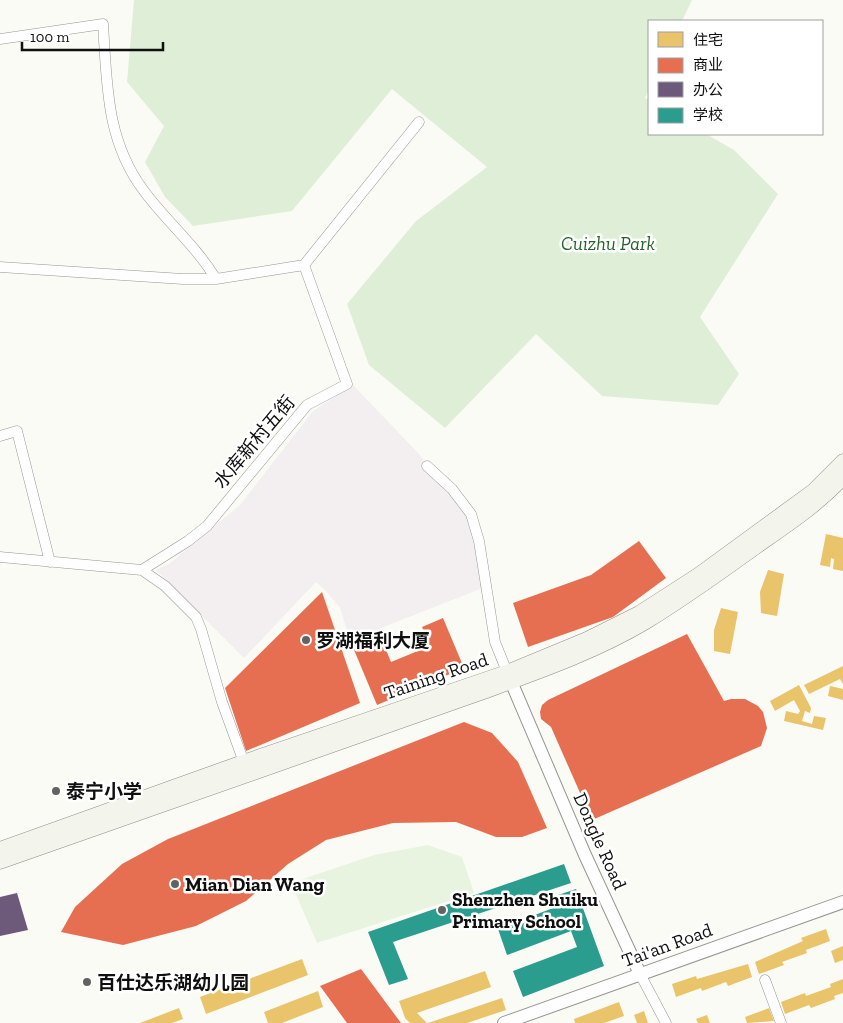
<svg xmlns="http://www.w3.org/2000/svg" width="843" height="1023" font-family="'Zilla Slab','Noto Sans SC',serif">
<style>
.industrial{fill:#f3eef0}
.green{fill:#dfefd7}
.pitch{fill:#e9f4e0}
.homes{fill:#e9c46a}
.shops{fill:#e76f51}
.offices{fill:#6d597a}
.schools{fill:#2a9d8f}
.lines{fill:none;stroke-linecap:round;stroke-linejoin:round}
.minor-casing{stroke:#959593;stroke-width:11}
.tertiary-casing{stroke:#959593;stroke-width:14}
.secondary-casing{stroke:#8c8c89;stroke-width:15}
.minor{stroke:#fefefe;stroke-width:10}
.tertiary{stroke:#fefefe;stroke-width:12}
.secondary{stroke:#f3f4ec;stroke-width:14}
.poi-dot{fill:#626260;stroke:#fff;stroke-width:2}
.labels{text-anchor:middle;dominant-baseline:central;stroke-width:5;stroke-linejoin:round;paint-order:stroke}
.park-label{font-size:19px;font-style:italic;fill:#246227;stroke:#fff}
.street-label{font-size:19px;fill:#0f0f0f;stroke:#fff}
.poi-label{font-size:19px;font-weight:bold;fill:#0f0f0f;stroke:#fff;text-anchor:start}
</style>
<rect width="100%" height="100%" fill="#fbfbf5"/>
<path class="industrial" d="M353,385l66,69 50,64 14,70 -133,52 -10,-32 -14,-17 -10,-9 -72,76 -88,-88 13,-6 71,-59 73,-94z"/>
<path class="green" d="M134,0h558l-10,21h-33v68l-4,9 4,2v34h57l28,16 44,44 -78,123 39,57 -21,31 -116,-9 -66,-62 -91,94 -76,-63 -22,-61 69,-83 71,-54 -95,-78 -100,122 -99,15 -28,-29 -20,-35 19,-36 -37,-44z"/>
<path class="pitch" d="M428,845l34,12 12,36 -157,50 -26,-60 83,-28z"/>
<path class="homes" d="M826,534l17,4v33l-10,-2 1,-10 -3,-1 -1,9 -10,-2z
M636,558l12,16 -11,8 5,7 -15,12 -6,-7 -11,8 -12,-15 12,-8 -7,-9 15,-11 7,8z
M768,570l16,4 -7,42 -16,-3 -1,-21z
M559,591l3,10 14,-4 5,19 -13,4 3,8 -19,6 -3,-9 -13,5 -6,-19 14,-4 -4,-10z
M721,608l17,4 -8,42 -16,-3v-21z
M843,666v18l-3,-5 -31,15 -5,-9z
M799,685l12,23 -1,5 -5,-2 -3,10 10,3 2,-8 12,2 -3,12 -39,-9 2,-10 12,3 2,-3 -6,-11 -19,11 -5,-10z
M830,686l13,3v11l-15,-4z
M720,706l6,12 -20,11 5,10 -1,5 18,4 -3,13 -30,-6v-3l-14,-3 2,-11 17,3 -5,-10 -14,7 -5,-9z
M675,730l3,7 -21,10 6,11 -3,4 18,5 -3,12 -42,-12 3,-10 15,3 -5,-11 -32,16 -4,-9 41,-21 3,5z
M604,755l13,23 -1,5 -6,-1 -2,10 10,2 2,-8 11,3 -3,12 -39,-10 3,-10 12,3 2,-3 -6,-11 -19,11 -6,-9z
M433,787l40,4 55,-1v29l-32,2 -68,-9z
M398,793l4,22 -53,8 -42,22 -10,-18 42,-22 16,-5z
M264,829l6,11 13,13 -31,31 -25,15 -13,-23 27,-20z
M201,882l7,28 -58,11 -52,-4 4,-27 51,3z
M826,929l4,12 -24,9 1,3 -25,9 2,3 -25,9 -4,-12 48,-21 -2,-3z
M843,946v14l-8,3 -4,-12z
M302,959l6,16 -102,39 -6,-17z
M748,964l4,13 -24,9 -2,-4 -24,9 -1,-3 -25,9 -4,-13 24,-8 1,3z
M485,971l6,16 -74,26 10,10h-17l-5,-5 -6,-17z
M843,979v14l-9,3 1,3 -24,9 -2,-3 -24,9 -4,-12 24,-9 1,3 25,-9 -1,-3z
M358,980l5,1 5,6 5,-1 2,7 -4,1 1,3 -16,8 -1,-3 -5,2 1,2 -14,3 -7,-20 16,-8 5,2z
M318,991l5,16 -41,16h-14l-4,-11z
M502,998l4,12 -39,13h-39z
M619,1002l5,14 -20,7h-29l-1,-4z
M179,1008l4,11 -11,4h-32z
M769,1008l5,13 -27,2 -2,-6z
M644,1011l4,12h-11l-3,-8z
M707,1015l3,8h-12l-2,-4z"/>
<path class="shops" d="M639,541l27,37 -53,39 -85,30 -15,-44 78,-28z
M322,592l38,111 -114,48 -21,-63z
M443,618l21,50 -87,37 -25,-60 27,-12 12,29 39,-16 -8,-19z
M687,634l37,67 7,-2h14l13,7 5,6 4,16 -6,18 -169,74 -41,-93 -10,-8 -1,-7 2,-7 6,-5z
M464,722l28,11 26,29 29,66 -25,9h-26l-40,-15 -63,1 -67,17 -38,24 -42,37 -50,25 -73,19 -62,-13 14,-25 47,-43 46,-25z
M361,969l40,54h-54l-27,-37z"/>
<path class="offices" d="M17,893l11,37 -28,6v-39z"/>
<path class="schools" d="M564,864l7,19 -178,59 15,37 -19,6 -21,-53z
M576,889l28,77 -81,31 -10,-26 64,-24 -6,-16 -64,24 -9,-26 63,-24 -3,-10z"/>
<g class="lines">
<defs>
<path id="minor" d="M0,39l103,-15c4,60 3,117 41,167 23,31 52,55 72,88
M0,267l183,12h33l88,-14 115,-143
M0,436l17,-5 33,131
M427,466l25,23 19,25 8,27 16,101 12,30
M0,557l142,13 23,16 31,31 5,12 21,73 24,66
M142,570l46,-29 19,-15 100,-121 40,-21 -43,-119
M640,974l26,49
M765,980l16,43"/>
<path id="tertiary" d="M507,672l78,183 55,119
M504,1023l339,-121"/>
<path id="secondary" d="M0,849l243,-87 264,-90 80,-33 52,-26 59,-38 115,-84 30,-30
M0,862l478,-168c57,-21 116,-41 168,-72 38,-23 74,-49 110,-75 30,-21 62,-42 87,-69"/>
</defs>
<use href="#minor" class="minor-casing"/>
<use href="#tertiary" class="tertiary-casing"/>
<use href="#secondary" class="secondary-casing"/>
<use href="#minor" class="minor"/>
<use href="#tertiary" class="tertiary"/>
<use href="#secondary" class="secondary"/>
</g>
<g class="poi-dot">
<circle cx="306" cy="640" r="5"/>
<circle cx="56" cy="791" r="5"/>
<circle cx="175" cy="884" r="5"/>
<circle cx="442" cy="910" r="5"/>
<circle cx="87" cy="982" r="5"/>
</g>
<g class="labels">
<g class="park-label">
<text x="608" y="243">Cuizhu Park</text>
</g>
<g class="street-label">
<text transform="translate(254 442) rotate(-50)">水库新村五街</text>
<text transform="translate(436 676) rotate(-19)">Taining Road</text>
<text transform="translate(600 841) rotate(66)">Dongle Road</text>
<text transform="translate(667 945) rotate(-20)">Tai'an Road</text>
</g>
<g class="poi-label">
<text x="316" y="640">罗湖福利大厦</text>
<text x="66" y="791">泰宁小学</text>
<text x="185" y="884">Mian Dian Wang</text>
<text x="452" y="899">Shenzhen Shuiku<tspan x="452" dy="22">Primary School</tspan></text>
<text x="97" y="982">百仕达乐湖幼儿园</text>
</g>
</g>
<rect x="648" y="20" width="175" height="115" fill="#ffffff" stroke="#9f9f9f"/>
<rect x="658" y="32" width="25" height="15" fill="#e9c46a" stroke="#9f9f9f"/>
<text x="693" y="45" font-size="15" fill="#0f0f0f">住宅</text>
<rect x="658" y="58" width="25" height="15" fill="#e76f51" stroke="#9f9f9f"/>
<text x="693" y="70" font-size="15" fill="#0f0f0f">商业</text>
<rect x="658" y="82" width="25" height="15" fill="#6d597a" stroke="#9f9f9f"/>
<text x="693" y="95" font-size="15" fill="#0f0f0f">办公</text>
<rect x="658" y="108" width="25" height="15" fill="#2a9d8f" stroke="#9f9f9f"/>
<text x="693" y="120" font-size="15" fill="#0f0f0f">学校</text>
<path d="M22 42v8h141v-8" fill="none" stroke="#0f0f0f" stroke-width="2.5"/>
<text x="30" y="42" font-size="15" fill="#0f0f0f" stroke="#ffffff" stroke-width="4" paint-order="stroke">100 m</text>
</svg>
